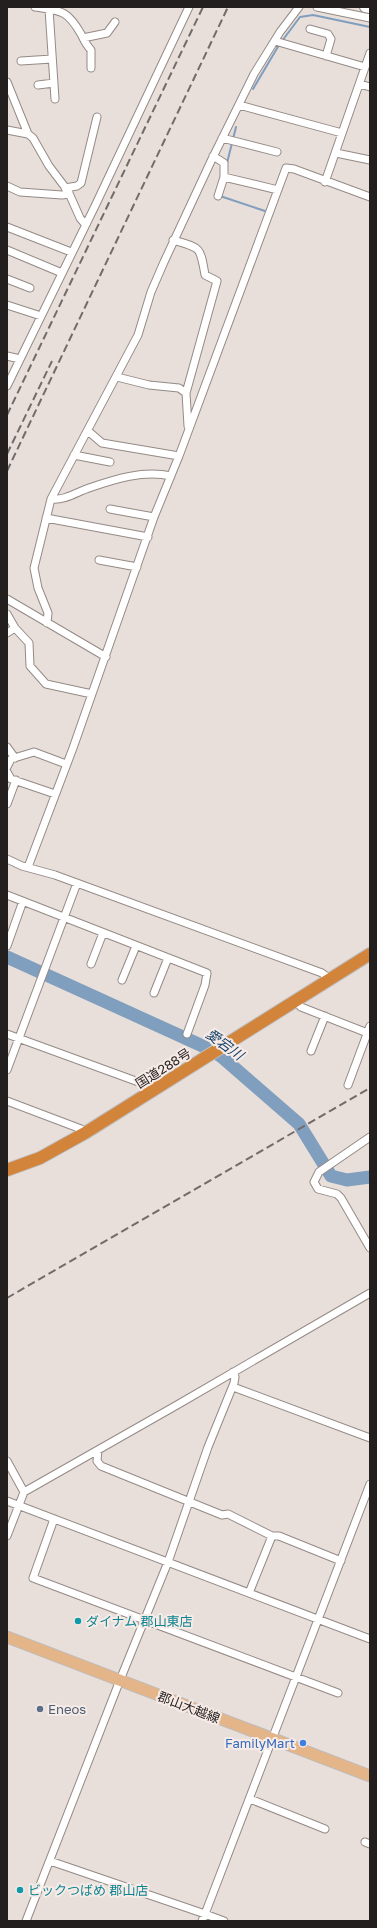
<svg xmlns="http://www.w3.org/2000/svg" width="377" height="1928" font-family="'Golos Text','Noto Sans JP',sans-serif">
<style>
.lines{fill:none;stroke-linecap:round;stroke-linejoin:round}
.stream{stroke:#809ebd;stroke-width:2}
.river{stroke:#809ebd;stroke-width:13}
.street-casing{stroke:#948a86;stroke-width:9}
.secondary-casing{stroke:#948a86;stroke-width:12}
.primary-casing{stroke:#bdbcbc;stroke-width:13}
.highway-casing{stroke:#bdbcbc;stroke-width:14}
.street{stroke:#fff;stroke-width:7}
.secondary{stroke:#fff;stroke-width:10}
.primary{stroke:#e4b589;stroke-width:11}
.highway{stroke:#d2843b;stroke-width:12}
.rail{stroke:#716b69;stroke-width:2;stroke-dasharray:8 4;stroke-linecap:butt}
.culture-dot{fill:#0f9aa8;stroke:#f6ebe7;stroke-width:1.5}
.service-dot{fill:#5c6f8a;stroke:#f6ebe7;stroke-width:1.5}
.shop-dot{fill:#3f7fe0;stroke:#f6ebe7;stroke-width:1.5}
.labels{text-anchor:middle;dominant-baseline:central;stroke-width:4;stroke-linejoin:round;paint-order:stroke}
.street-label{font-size:13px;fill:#231f1e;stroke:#f6ebe7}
.culture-label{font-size:13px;fill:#0d838f;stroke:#f6ebe7;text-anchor:start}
.service-label{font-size:13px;fill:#4e5e75;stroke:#f6ebe7;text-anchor:start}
.shop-label{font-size:13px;fill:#366cbe;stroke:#f6ebe7;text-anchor:end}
.water-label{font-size:14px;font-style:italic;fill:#103f68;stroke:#f6ebe7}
</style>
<rect width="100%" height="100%" fill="#e8deda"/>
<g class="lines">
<path class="stream" d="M253,89l26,-44 21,-28 13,-2 57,12
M227,163l9,-36
M220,196l45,15"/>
<path class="river" d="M7,957l200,91 15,9 77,67 32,52 16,4 23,-3"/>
<defs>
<path id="street" d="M35,7c27,4 32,3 46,27 3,6 5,11 10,16v18
M317,7l53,11
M49,9l6,90
M310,29l18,5 3,5 -5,17
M83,38l24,-5 8,-11
M275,41l90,26
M21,61l31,-2
M7,82l21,52
M360,84l10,3
M38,85l16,-2
M239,105l103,28
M7,130l21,4 5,4 16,28 19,25 12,27 5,6
M222,138l55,14
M336,153l34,7
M213,156l11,7v14l54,13
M325,182l45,-129
M7,186l13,6 42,3 7,-1
M65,188l12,-2 4,-3 16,-66
M218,196l6,-19
M7,227l64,25
M173,240c28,8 27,6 32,35l12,6 -31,112
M7,250l55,23
M7,279l23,9
M7,305l34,11
M7,356l13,3
M117,377l32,8 30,3 7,5 2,33
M7,386l88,-180 94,-199
M88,431l14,12 77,13
M74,455l36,7
M51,499c13,2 26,-7 38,-11 26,-9 54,-18 82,-12
M110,509l44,8
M46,518l102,19
M99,560l38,7
M7,599l99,58
M7,614l8,14 14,15 1,23 16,18 46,10
M47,623l1,-10 -10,-25 -4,-20 17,-69 87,-164 13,-43 13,-30 48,-103 42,-85 26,-42 19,-25
M7,633l8,-5
M7,747l8,11
M7,767l4,-8 23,-7 32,12
M7,772l4,7 44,15
M7,804l9,-24
M7,859l15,7 33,9 267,98 8,6
M28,867l45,-119 81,-231 25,-61 107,-288 8,1 76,28
M7,895l200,78 -2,12 -18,49
M7,946l16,-45
M91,964l12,-31
M122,980l14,-34
M154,993l14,-35
M295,1001l6,6 69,27
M7,1034l137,50 9,7
M311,1051l14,-35
M7,1070l70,-187
M348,1085l22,-59
M7,1101l74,28 4,4
M370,1137l-51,35 -5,10 4,7 19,5 4,4 29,50
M233,1387l137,51
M98,1450l-1,11 4,5 121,49 6,-1 44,22
M7,1461l17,31 -17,44
M24,1492l153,-87 193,-112
M7,1501l363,138
M54,1519l-21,59 305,115
M249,1593l23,-57h7l62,25
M250,1799l75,30
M365,1842l5,2
M50,1861l155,53 165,-430
M26,1921l94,-241 48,-118 40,-115 26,-64 1,-6 -2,-5
M202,1921l3,-7 19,7"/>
<path id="secondary" d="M365,7l5,1"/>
<path id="primary" d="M7,1637l363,139"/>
<path id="highway" d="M7,1170l33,-12 45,-25 285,-179"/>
</defs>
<use href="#street" class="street-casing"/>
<use href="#secondary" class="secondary-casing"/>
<use href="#primary" class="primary-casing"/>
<use href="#highway" class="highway-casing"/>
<use href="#street" class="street"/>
<use href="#secondary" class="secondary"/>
<use href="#primary" class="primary"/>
<use href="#highway" class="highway"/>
<path class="rail" d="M7,415l196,-408
M7,454l45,-93
M7,471l221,-464
M7,1298l363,-210"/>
</g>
<g class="culture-dot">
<circle cx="78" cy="1621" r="4"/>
<circle cx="20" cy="1890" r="4"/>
</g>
<circle class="service-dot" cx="40" cy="1709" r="4"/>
<circle class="shop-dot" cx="303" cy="1743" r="4"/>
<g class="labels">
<g class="street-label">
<text transform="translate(163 1068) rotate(-32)">国道288号</text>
<text transform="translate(189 1707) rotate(21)">郡山大越線</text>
</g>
<g class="culture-label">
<text x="86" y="1621">ダイナム 郡山東店</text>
<text x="28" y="1890">ビックつばめ 郡山店</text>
</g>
<g class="service-label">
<text x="48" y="1709">Eneos</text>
</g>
<g class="shop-label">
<text x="295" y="1743">FamilyMart</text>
</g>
<g class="water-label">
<text transform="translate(225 1044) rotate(36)">愛宕川</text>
</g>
</g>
<rect width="377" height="1928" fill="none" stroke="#231f1e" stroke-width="16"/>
</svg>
